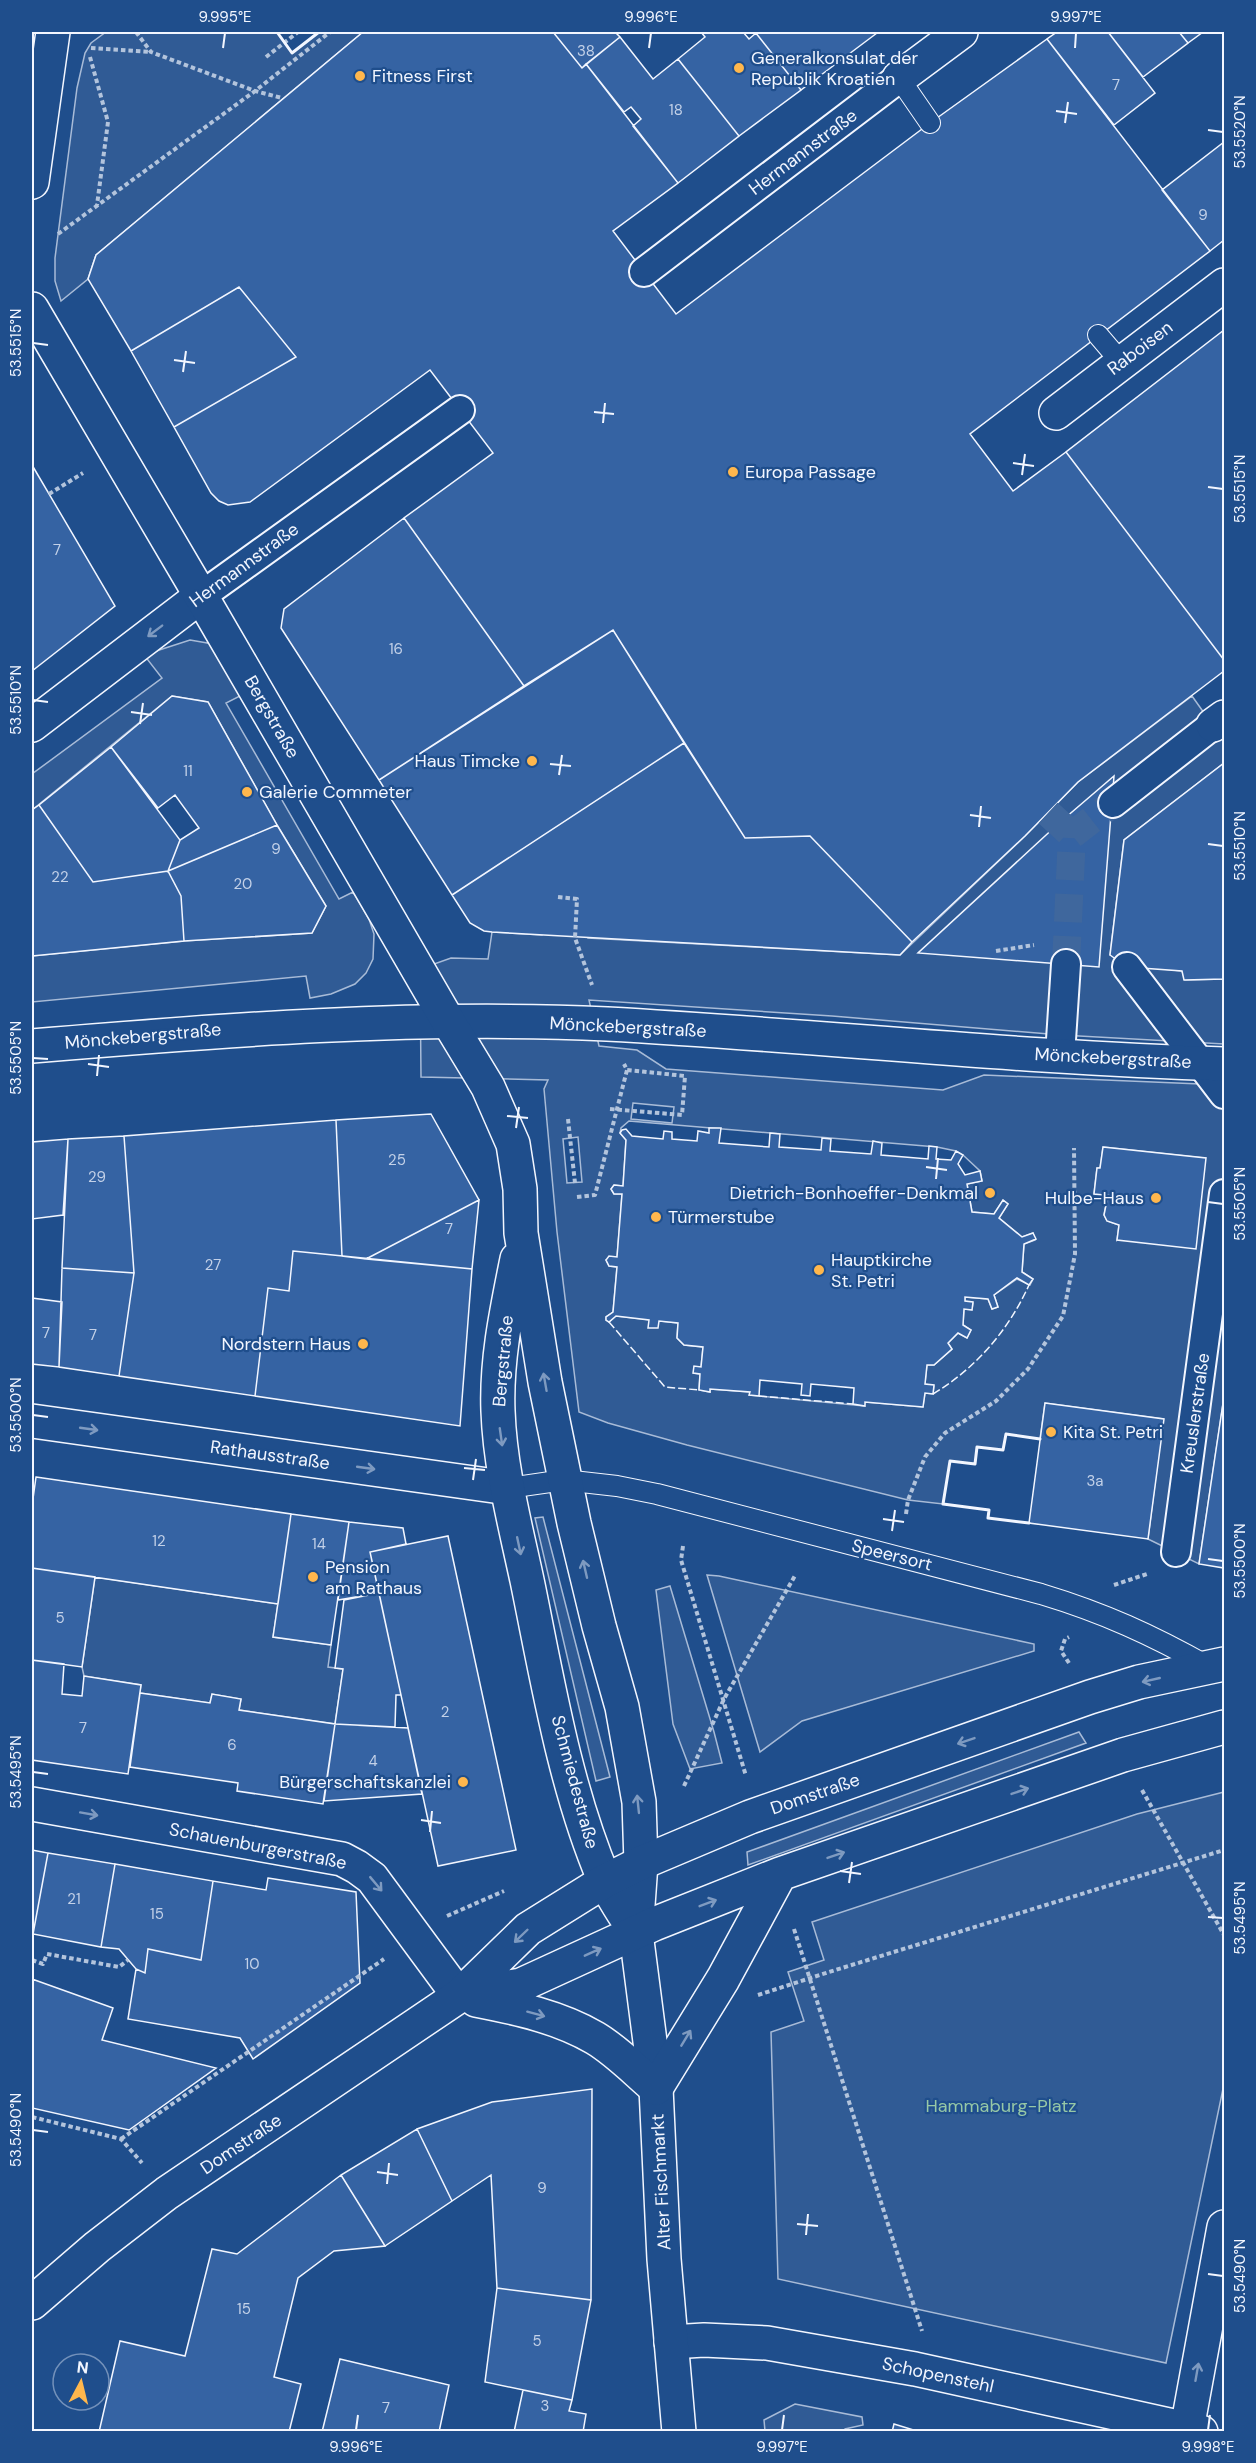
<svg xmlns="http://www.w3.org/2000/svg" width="1256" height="2463" font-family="'DM Sans',sans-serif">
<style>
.built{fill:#305b95;stroke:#a8bbd7;stroke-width:1.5;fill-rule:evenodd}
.building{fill:#3563a3;stroke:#f2f6ff;stroke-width:1.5}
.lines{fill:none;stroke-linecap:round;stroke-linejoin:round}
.pedestrian-tunnel{stroke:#3f679d;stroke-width:28;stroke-dasharray:28 14;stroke-linecap:butt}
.service-casing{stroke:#f2f6ff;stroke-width:22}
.pedestrian-casing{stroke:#f2f6ff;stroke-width:32}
.minor-casing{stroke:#f2f6ff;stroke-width:36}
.tertiary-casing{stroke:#f2f6ff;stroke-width:36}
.secondary-casing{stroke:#f2f6ff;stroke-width:36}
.path{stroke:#b3c4dc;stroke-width:4;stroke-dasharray:4.5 3;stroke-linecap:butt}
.service{stroke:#1f4e8c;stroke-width:20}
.pedestrian{stroke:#1f4e8c;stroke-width:28}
.minor{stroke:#1f4e8c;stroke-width:33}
.tertiary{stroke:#1f4e8c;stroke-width:33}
.secondary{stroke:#1f4e8c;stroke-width:33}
.fence{stroke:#f2f6ff;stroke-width:1.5;stroke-dasharray:8 3;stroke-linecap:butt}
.wall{stroke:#f2f6ff;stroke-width:3}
.oneway{stroke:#7e9ac0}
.ticks{fill:none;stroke:#f2f6ff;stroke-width:2}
.poi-dot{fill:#ffb74d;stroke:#1f4e8c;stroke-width:2}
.labels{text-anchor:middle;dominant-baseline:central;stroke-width:4.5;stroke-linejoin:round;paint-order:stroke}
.number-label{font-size:15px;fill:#c3d1e8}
.poi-label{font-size:18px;fill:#f2f6ff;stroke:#1f4e8c;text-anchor:start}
.street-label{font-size:18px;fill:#f2f6ff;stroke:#1f4e8c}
.park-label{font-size:18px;fill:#97c8a6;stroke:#1f4e8c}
.neatline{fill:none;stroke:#f2f6ff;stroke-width:2}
.ticks-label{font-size:15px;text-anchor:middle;fill:#f2f6ff}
</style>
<rect width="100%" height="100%" fill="#1f4e8c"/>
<path class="built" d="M106,32h171l15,21 27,-21h44l-267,223 -8,24 -27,22 -6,-20v-23l22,-170 8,-35 6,-10z
M190,640l23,4 29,51 -16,8 113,196 14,-7 16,27 5,15 -1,25 -7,14 -11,11 -24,10 -21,4 -4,-22 -274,26v-46l152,-15 128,-8 14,-27 -49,-81 -69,-123 -36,-6 -140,114v-36l130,-96 -18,-23z
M1192,696l32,45v22l-100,77 -14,115 53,14 19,2 3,9 39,-1v65l-163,-9 -229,-19 -243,-16 10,46 38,4 29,19 277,21 41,-15 240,10v319h-1l-24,160 -51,-25 15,-120 -118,-16 -5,36 -34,-5 -3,16 -26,-3 -2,17 -25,-3 -7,43 -35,-4 -221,-55 -79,-22 -29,-11 -22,-180 -13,-143 4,-9 -127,-3 -1,-108 31,-11 37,1 4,-27 50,3 4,-51 44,4 -2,50 312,17 125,-119 53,-54zM633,1103l41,4 -2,16 -41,-4zM629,1121l308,26 19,4 7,4 17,16 2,10 -15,3 5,28 22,2 9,-14 5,4 -9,14 23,19 11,-4 2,7 -11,4 -2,28 11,7 -3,6 -13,-6 -23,16 4,12 -6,2 -4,-10 -23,-2v4l8,2 -1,7 -8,-1 -1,16 8,5 -4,8 -9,-5 -10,10 4,6 -18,16h-7l-2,19 9,2 -1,8 -8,-1 -2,14 -58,-5 -1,4 -105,-10 -9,-1v-3l-40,-3v3l-11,-2 1,-16 -6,-1v-6h7l2,-20 -19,-2 -7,-7 1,-15 -62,-7 -7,6 -3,-2v-3l7,-5 4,-45 -8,-1 -3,-6 11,-3 5,-63h-8l-3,-5 3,-4 9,1 3,-46 -6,-7 1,-5zM578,1137l4,45 -15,1 -4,-44zM1103,1147l102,11 -88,82 2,-15 -12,-4 -3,-6 3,-15 7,-4 -20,-3 3,-25h3z
M543,1517l67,260 -14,4 -61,-263z
M707,1575l12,1 315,68v7l-232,70 -42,31z
M95,1577l183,27 -5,33 58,8 -3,22 15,2 -8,55 -96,-14 2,-11 -29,-5 -2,9 -70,-10 1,-8 -57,-9 -2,-9z
M670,1586l44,146 8,31 -32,6 -17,-45 -17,-134z
M1079,1732l7,11 -338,122 -1,-13z
M1224,1792v292l-58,279 -388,-84 -7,-247 33,-11 -16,-49 36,-12 -12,-38 325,-108z
M795,2404l67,13 1,8 -18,4 -1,2h-79l-1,-11z"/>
<path class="building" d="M363,32h190l29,36 4,-4 92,119 -65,48 63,83 254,-191 117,-84 163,212 -240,183 43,57 53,-39 158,208v11l-146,111 -53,54 -113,106 -102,-106 -65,2 -132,-208 -89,56 -120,-168 89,-65 -63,-83 -180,132 -22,3 -9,-4 -8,-8 -37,-66 122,-70 -57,-70 -108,64 -43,-72 8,-24z
M553,32h62l5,5 -38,31z
M701,32h42l6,7 7,-6 45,57 -62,46 -61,-77 27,-22z
M755,32h120l2,1 -76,57z
M1057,32h51l47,61 -41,32 -67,-86z
M1108,32h71l9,11 -45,34z
M1179,32h24l-15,11z
M620,37l33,42 25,-20 61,77 -61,47 -45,-57 8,-7 -10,-12 -7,5 -38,-48z
M1224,142v98l-14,11 -48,-61z
M239,287l57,70 -122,70 -43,-76z
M1224,330v330l-158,-208z
M32,465l83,141 -83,65z
M404,518l120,168 -145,94 -98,-152 3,-19z
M613,630l71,113 -232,152 -73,-115z
M172,696l36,6 69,123 -109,46 12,-31 19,-12 -24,-33 -17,13 -47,-61z
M684,743l61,95 65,-2 102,106 -12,13 -408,-23 -8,-1 -14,-8 -18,-28z
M111,747l69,93 -12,31 -75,11 -54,-77z
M1224,763v216l-40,1 -2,-9 -55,-4 -17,-12 14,-115z
M1114,776l-15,191 -181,-14 140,-129z
M39,805l54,77 75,-11 13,25 3,45 -152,15v-146z
M277,825l49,81 -14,27 -128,8 -3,-45 -13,-25z
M431,1114l48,86 -113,59 -24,-3 -6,-136z
M336,1120l6,136 -49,-5 -4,40 -21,-3 -13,108 -136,-20 15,-103 -10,-137z
M709,1128h12l-2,15 50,4 1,-14 10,1 -1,13 42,3 1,-12 9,1 -1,12 41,3 2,-13 9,2 -1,12 47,4 1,-13 8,1 -1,12 15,1 5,-9 7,4 -5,9 7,11 15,-4 2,10 -15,3 5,28 22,2 9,-14 5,4 -9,14 23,19 11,-4 3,6 -12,5 -2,28 11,7 -4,6 -12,-7 -23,17 4,12 -6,2 -4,-10 -23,-2v4l8,1 -1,8 -8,-1 -1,16 8,5 -4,8 -9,-5 -10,10 4,6 -18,16h-7l-2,19 9,1 -1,9 -8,-1 -2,14 -58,-5v4l-12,-2 1,-16 -43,-4 -1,12 -9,-1 1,-11 -42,-4 -1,16 -10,-1 1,-3 -40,-3v3l-11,-2 1,-16 -7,-1 1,-7 7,1 2,-20 -19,-2 -7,-7 1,-15 -19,-2 -1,7h-10l1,-8 -33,-4 -7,6 -3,-2v-3l7,-5 4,-45 -8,-1 -3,-6 3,-4 8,1 5,-63h-8l-3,-5 3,-4 9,1 3,-46 -6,-7 2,-3 4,-1 6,7 31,3 1,-8 8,1v7l25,2 1,-10 11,2z
M124,1136l10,137 -72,-5 6,-129z
M68,1139l-5,76 -31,4v-77z
M1103,1147l103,11 -10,91 -79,-9 2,-15 -12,-4 -3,-6 3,-15 7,-4 -20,-2 3,-26h3z
M479,1200l-7,69 -106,-10z
M293,1251l179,18 -12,157 -205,-30 13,-108 21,3z
M62,1268l72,5 -15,103 -60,-9z
M32,1298l30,4 -3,65 -27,-3z
M1045,1403l119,16 -16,120 -119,-16z
M1223,1403l1,1v164l-25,-4z
M36,1477l255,37 -13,90 -246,-36v-62z
M291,1514l58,8 -18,123 -58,-8z
M349,1522l54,6 3,16 -36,8 9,41 -41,7z
M448,1536l68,314 -78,16 -68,-314z
M32,1568l63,9 -13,90 -50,-7z
M379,1593l22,102h-5l-1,32 -60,-3 8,-55 -8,-1 9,-68z
M32,1660l32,4 -2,30 20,2 2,-20 57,9 -13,89 -96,-14z
M140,1693l70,10 2,-9 29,5 -2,11 96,14 -12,80 -86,-13 1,-8 -108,-16z
M335,1724l73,4 14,66 -98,7z
M32,1850l16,3 -15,81 -1,-1z
M48,1853l67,11 -14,83 -68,-13z
M115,1864l98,17 -12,79 -53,-11 -3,24 -9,-4 -17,-20 -18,-2z
M268,1878l88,14 4,91 -107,76 -13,-21 -112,-19 8,-50 9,4 3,-24 53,11 12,-79 53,9z
M32,1979l81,29 -11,32 114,28 -87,62 -97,-22z
M592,2089l-1,211 -94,-12 -6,-113 -39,26 -35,-72 75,-27z
M417,2129l35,72 -67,45 -44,-71z
M341,2175l44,71 -51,5 -36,27 -24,99 27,7 -12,48h-190l21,-91 65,15 27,-107 25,5z
M497,2288l94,12 -19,100 -87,-18z
M340,2359l109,26 -10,47h-117z
M523,2390l49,10 -3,11 17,3 -3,18h-69z
M894,2424l26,8h-28z"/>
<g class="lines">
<path class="pedestrian-tunnel" d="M1048,813l24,22
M1066,964l6,-129 41,-32"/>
<defs>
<path id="service" d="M899,78l31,45
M1098,335l23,27
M508,1488l56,-8 53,6 40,8 384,100c63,19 111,41 168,73"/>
<path id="pedestrian" d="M644,272l255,-194
M201,596l259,-186
M1113,803l100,-78
M1127,967l97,127
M1060,1055l6,-91
M1176,1552l48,-358"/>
<path id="minor" d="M899,78l62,-46
M1056,413l168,-128
M32,725l169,-129
M1213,725l11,-8
M32,1046c191,-16 382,-31 575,-22 206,11 411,34 617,40
M32,1421l476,67
M32,1804l310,55 15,8 15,11 87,118
M671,2342l33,-2 63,3 148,26 286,63
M1187,2429l37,-202"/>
<path id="tertiary" d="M32,182l21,-150
M32,309l169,287 247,425 40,66 25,57 7,45 1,44 24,149 29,141 25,103 23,81 17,95 2,61 -5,70 20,155 8,171 15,173
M517,1259c-10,50 -21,100 -19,152 2,58 18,117 30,174 20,98 37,202 76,294 8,18 21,36 32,54"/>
<path id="secondary" d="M459,1996l62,-11 133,-61 126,-50 343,-119 101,-28
M476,2000c41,8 83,17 119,38 22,13 42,34 61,50l67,-109 57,-105
M32,2303l65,-56 70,-54 292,-197 69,-67 77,-48 36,-18 109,-46 340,-120 49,-15 85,-18"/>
</defs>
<use href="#service" class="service-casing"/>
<use href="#pedestrian" class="pedestrian-casing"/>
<use href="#minor" class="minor-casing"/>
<use href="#tertiary" class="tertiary-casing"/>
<use href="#secondary" class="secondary-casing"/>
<path class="path" d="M136,32l15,20 104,39 27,7
M91,48l60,4
M90,57l18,65 -11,83
M266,57l32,-25
M58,234l197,-143 75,-59
M49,494l34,-21
M558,897l19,2 -2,39 17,47
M996,951l38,-6
M610,1109l72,6 3,-39 -58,-6 -3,-6
M568,1119l7,64
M577,1197l18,-2 32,-125
M906,1514l2,-14 17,-43 20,-24 51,-32 32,-32 35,-53 12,-62 -1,-106
M683,1546l-2,14 65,216
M1114,1585l33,-11
M1069,1663l-8,-12 4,-12 4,-2
M684,1786l40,-87 72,-125
M1142,1790l82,145
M447,1916l57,-25
M794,1929l128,402
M32,1947v3
M32,1960l11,4 4,-10 72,13 9,-7
M758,1995l71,-23 395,-122
M32,2117l89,22 21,24
M121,2139l263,-180"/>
<use href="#service" class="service"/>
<use href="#pedestrian" class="pedestrian"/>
<use href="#minor" class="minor"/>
<use href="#tertiary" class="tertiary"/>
<use href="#secondary" class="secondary"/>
<path class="fence" d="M609,1322l56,65 34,3
M933,1394c43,-26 75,-63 96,-109
M759,1396l94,8"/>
<path class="wall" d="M277,32l15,21 27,-21
M1029,1523l-41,-5 1,-8 -46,-6 7,-43 25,3 2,-17 26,3 3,-16 34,5"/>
</g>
<defs><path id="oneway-shaft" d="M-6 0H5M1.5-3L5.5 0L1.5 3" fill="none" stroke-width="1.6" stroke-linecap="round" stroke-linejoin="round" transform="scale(1.5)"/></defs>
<g class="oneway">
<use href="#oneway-shaft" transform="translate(155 631) rotate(143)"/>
<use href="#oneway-shaft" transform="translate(545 1382) rotate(-100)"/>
<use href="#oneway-shaft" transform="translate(89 1429) rotate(8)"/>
<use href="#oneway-shaft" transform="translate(501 1437) rotate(82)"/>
<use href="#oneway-shaft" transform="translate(366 1468) rotate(8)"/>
<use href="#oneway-shaft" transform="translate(519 1546) rotate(78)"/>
<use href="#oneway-shaft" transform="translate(585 1569) rotate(-103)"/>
<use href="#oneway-shaft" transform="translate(1151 1680) rotate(167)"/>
<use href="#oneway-shaft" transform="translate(966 1741) rotate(161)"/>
<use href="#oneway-shaft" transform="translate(1020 1791) rotate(-19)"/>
<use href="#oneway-shaft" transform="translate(638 1804) rotate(-96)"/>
<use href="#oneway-shaft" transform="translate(89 1814) rotate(10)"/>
<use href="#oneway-shaft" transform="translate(836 1855) rotate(-19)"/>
<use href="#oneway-shaft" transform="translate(376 1884) rotate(50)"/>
<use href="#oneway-shaft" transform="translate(708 1903) rotate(-21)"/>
<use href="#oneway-shaft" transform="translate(521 1936) rotate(136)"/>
<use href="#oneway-shaft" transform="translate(593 1952) rotate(-24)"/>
<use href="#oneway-shaft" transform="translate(536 2014) rotate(15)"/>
<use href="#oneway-shaft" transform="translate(686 2038) rotate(-59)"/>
<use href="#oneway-shaft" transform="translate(1197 2372) rotate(-80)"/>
</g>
<path class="ticks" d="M223,48l2,-15M649,48l2,-15M1075,48l1,-15M1056,111l21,3M1065,123l3,-21M1208,130l15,2M33,343l15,2M174,360l21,3M183,372l3,-21M594,412l20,2M603,423l2,-20M1013,463l21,3M1022,475l3,-21M1208,487l15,2M33,700l15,2M131,712l21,3M140,724l3,-21M550,764l21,2M559,775l3,-20M970,815l21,3M979,827l2,-21M1208,844l15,2M33,1058l15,1M88,1064l21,3M97,1076l2,-21M507,1116l21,2M516,1128l3,-21M926,1167l21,3M936,1179l2,-21M1208,1202l15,2M33,1415l15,2M464,1468l21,2M473,1480l3,-21M883,1519l21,3M892,1531l3,-21M1208,1559l15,2M33,1772l15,2M421,1820l20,3M430,1832l2,-21M840,1871l21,3M849,1883l3,-21M1208,1917l15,1M33,2130l15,2M377,2172l21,3M387,2184l2,-21M797,2224l21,2M806,2235l2,-21M1208,2274l15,2M356,2430l2,-15M782,2430l2,-15M1208,2430l2,-15"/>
<g class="poi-dot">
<circle cx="739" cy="68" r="6"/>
<circle cx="360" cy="76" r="6"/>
<circle cx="733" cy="472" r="6"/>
<circle cx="532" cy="761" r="6"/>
<circle cx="247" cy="792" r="6"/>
<circle cx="990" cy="1193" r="6"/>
<circle cx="1156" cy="1198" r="6"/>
<circle cx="656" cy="1217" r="6"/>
<circle cx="819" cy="1270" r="6"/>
<circle cx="363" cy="1344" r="6"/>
<circle cx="1051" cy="1432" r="6"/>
<circle cx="313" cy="1577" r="6"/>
<circle cx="463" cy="1782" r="6"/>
</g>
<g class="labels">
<g class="number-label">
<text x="586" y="51">38</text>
<text x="1116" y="85">7</text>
<text x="676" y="110">18</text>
<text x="1203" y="215">9</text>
<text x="57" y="550">7</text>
<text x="396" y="649">16</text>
<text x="188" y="771">11</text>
<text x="276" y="849">9</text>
<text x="60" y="877">22</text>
<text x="243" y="884">20</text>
<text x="397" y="1160">25</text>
<text x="97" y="1177">29</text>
<text x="449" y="1229">7</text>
<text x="213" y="1265">27</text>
<text x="46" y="1333">7</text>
<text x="93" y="1335">7</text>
<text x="1095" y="1481">3a</text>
<text x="159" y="1541">12</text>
<text x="319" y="1544">14</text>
<text x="60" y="1618">5</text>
<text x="445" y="1712">2</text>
<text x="83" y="1728">7</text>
<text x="232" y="1745">6</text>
<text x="373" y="1761">4</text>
<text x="74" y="1899">21</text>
<text x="157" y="1914">15</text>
<text x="252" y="1964">10</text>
<text x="542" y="2188">9</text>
<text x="244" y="2309">15</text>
<text x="537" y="2341">5</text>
<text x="545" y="2406">3</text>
<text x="386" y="2408">7</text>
</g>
<g class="poi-label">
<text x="751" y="58">Generalkonsulat der<tspan x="751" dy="21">Republik Kroatien</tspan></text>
<text x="372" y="76">Fitness First</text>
<text x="745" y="472">Europa Passage</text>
<text x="520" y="761" text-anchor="end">Haus Timcke</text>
<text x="259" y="792">Galerie Commeter</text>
<text x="978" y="1193" text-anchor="end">Dietrich-Bonhoeffer-Denkmal</text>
<text x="1144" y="1198" text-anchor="end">Hulbe-Haus</text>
<text x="668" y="1217">Türmerstube</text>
<text x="831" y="1260">Hauptkirche<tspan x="831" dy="21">St. Petri</tspan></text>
<text x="351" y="1344" text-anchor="end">Nordstern Haus</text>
<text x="1063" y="1432">Kita St. Petri</text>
<text x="325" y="1567">Pension<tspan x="325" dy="21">am Rathaus</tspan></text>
<text x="451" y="1782" text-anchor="end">Bürgerschaftskanzlei</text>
</g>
<g class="street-label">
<text transform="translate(803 152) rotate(-37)">Hermannstraße</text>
<text transform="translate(1140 348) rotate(-37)">Raboisen</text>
<text transform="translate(244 565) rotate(-36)">Hermannstraße</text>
<text transform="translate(272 717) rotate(60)">Bergstraße</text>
<text transform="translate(628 1027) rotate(3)">Mönckebergstraße</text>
<text transform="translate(143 1036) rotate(-5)">Mönckebergstraße</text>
<text transform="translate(1113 1058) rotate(3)">Mönckebergstraße</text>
<text transform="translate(503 1361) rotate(-85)">Bergstraße</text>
<text transform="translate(1195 1413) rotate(-82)">Kreuslerstraße</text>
<text transform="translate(270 1455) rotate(8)">Rathausstraße</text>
<text transform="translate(892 1555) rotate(14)">Speersort</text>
<text transform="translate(575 1782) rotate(75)">Schmiedestraße</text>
<text transform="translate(815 1794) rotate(-19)">Domstraße</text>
<text transform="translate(258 1846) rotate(11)">Schauenburgerstraße</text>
<text transform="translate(241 2144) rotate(-34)">Domstraße</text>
<text transform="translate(661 2182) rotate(-93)">Alter Fischmarkt</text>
<text transform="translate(938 2375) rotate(12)">Schopenstehl</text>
</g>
<g class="park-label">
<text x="1001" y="2106">Hammaburg-Platz</text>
</g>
</g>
<rect width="1256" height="2463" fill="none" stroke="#1f4e8c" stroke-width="66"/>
<g transform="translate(81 2382) rotate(7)"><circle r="28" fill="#1f4e8c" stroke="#7391ba" stroke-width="1.5"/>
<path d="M0-4.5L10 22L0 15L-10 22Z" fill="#ffb74d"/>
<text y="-9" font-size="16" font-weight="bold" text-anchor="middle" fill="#f2f6ff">N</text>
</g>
<rect x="33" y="33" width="1190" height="2397" class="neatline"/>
<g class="ticks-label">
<text x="225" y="22">9.995°E</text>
<text x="651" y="22">9.996°E</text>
<text x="1076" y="22">9.997°E</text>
<text transform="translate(1240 132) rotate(-90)" y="5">53.5520°N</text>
<text transform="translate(16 343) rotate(-90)" y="5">53.5515°N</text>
<text transform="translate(1240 489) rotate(-90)" y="5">53.5515°N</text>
<text transform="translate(16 700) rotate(-90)" y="5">53.5510°N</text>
<text transform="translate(1240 846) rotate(-90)" y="5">53.5510°N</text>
<text transform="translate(16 1058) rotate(-90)" y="5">53.5505°N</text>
<text transform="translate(1240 1204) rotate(-90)" y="5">53.5505°N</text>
<text transform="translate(16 1415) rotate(-90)" y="5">53.5500°N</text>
<text transform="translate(1240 1561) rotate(-90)" y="5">53.5500°N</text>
<text transform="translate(16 1772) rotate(-90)" y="5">53.5495°N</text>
<text transform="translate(1240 1918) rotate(-90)" y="5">53.5495°N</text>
<text transform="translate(16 2130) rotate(-90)" y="5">53.5490°N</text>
<text transform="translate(1240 2276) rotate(-90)" y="5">53.5490°N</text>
<text x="356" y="2452">9.996°E</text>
<text x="782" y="2452">9.997°E</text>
<text x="1208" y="2452">9.998°E</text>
</g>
</svg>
